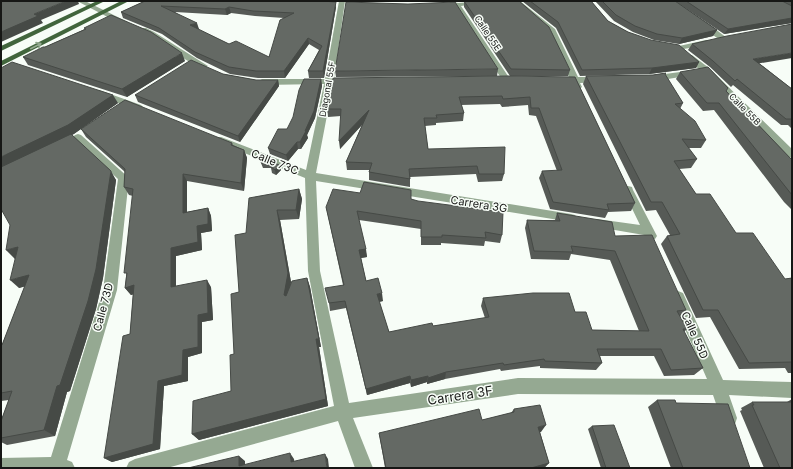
<svg xmlns="http://www.w3.org/2000/svg" width="793" height="469" font-family="Inter,sans-serif">
<style>
.lines{fill:none;stroke-linecap:round;stroke-linejoin:round}
.minor{fill:#95a992;fill-rule:evenodd}
.major{fill:#41653c;fill-rule:evenodd}
.wall{fill:#565a56;fill-rule:evenodd}
.shaded-wall{fill:#464a46}
.building{fill:#646964;stroke:#464a46;fill-rule:evenodd}
.oneway{stroke:#93a990}
.labels{text-anchor:middle;dominant-baseline:central;stroke-width:3;stroke-linejoin:round;paint-order:stroke}
.far-street-label{font-size:9px;fill:#161715;stroke:#f7fdf7}
.street-label{font-size:11px;fill:#161715;stroke:#f7fdf7}
.near-street-label{font-size:13px;fill:#161715;stroke:#f7fdf7}
</style>
<rect width="100%" height="100%" fill="#f7fdf7"/>
<g class="lines">
<path class="minor" d="M77,1h8l43,21 -4,2h-3z
M339,1h6l-11,78 15,-1 4,3 -4,3h-16l-17,89 255,41 4,1 2,3 -2,3 -4,1 -255,-41 4,90 29,132 169,-25 189,1 -36,-82 2,-4 5,-2 5,2 40,87 69,2v16l-63,-3 8,23 -2,6 -6,2 -6,-2 -10,-29 -195,-1 -165,24 20,50h-18l-17,-47 -171,47h-41l3,-6 6,-3 199,-53 -26,-135 -3,-93 -90,-37 -2,-2 2,-2h6l85,33 18,-86 -62,1 -4,-3 4,-3h63z
M449,1l9,2 26,-2 -3,2 -20,3 49,73 -1,2h-6l-48,-74 -15,1 -3,-2 3,-2 10,-1z
M513,1h7l35,28 23,48h23l3,1 1,2 -1,2 -24,1 2,4 -4,3 -3,-1 -3,-6 -15,-1 -1,-2 1,-2 12,-1 -20,-45z
M700,22h6l21,16 -4,2h-3l-20,-14z
M140,28h6l8,4 54,34 -4,2 -11,-4 -53,-32z
M706,40h3v4l-30,6 -14,-2 -1,-2 4,-2 11,2z
M686,55h6l17,13 83,81v9l-4,-1 -85,-85 -17,-13z
M695,70h3l1,2 -1,2 -48,8 -4,-3 4,-3z
M99,90l42,15 2,2 -5,3 -3,-1 -39,-14 -1,-2 1,-2z
M78,134l3,1 48,43 -12,112 -50,170 5,2 3,6h-74v-10l50,-1 52,-167 15,-111 -43,-40 -2,-2 2,-2z
M628,186l4,1 1,3 24,46 -2,3 -4,2 -4,-2 -3,-4 -47,-8 -4,-1 -2,-3 2,-3 4,-1 43,6 -17,-35 1,-3z"/>
<path class="major" d="M97,1h8l-104,50v-5z
M121,1h8l-128,65v-5z"/>
</g>
<path class="wall" d="M145,1l191,6 -12,71h-15l-1,-7 11,-21 -10,-6 -24,34h-27l-28,-4 -33,-16 -35,-24 -39,-16 -2,-6zM175,12l52,3 4,-2 24,3 29,2 -15,39 -40,-13 -32,-15h2z
M377,1h71v1h-40z
M464,1l106,69 -2,6h-58l-46,-69z
M522,1h69l17,20 20,11 71,30 -3,6 -47,6 -69,2 -24,-48z
M595,1h80l42,29 -4,6 -34,8 -25,-4 -21,-8 -19,-11z
M675,1h117v22l-68,11z
M84,28l101,33 -58,36 -99,-32 -5,-8 62,-28z
M692,44l67,19 33,26v40l-4,-4h-7l-48,-40 -2,2 -21,-20 -22,-17z
M1,68l117,35 -46,32 44,45 -13,98 -7,31 -26,82 -3,1 -12,44 -48,9 -6,-3v-21l8,-21 -8,1v-56h1l23,-59 -6,2 -9,-63z
M498,69l-1,7 -161,1 -1,-6z
M680,72l46,19 66,69v50l-8,-8 -70,-92 -11,1 -27,-32z
M666,73l-1,2 18,28 -3,6 26,31 -5,8h-13l9,11 -6,9 -12,1 17,25 40,39 49,46 7,-1v95h-4l-3,-5 -46,1 -29,-52 -14,1 -35,-74 6,-8 3,-1 -14,-25 -10,1 -63,-127 3,-8 67,-1z
M223,74l33,6h22l1,6 -39,56 -102,-40 -3,-7z
M575,77l60,126 -4,8 -23,1 -3,6 -55,-9 -11,-31 3,-7h15l-21,-55 -7,-1 -1,-10 -26,2 -2,-3 -39,1 3,8 -1,8 -27,2v2l-11,1 3,23 76,25 -2,7 -24,1 -2,-8 -66,3v10l-41,-7v-10h-22l-1,-8 16,-37 -22,24 1,-33 -13,1 -1,-8z
M321,79l1,7 -7,32 -8,17 1,3 -7,11h-3l-10,12 -18,-7 -2,-6 19,-19z
M81,129l151,14 1,2 11,5 3,8 -3,33 -57,-10v31l21,-4 3,8 1,15 -11,2 1,17 -26,6v30l35,1 2,33 -11,2v31l-14,4v24l-24,5 -4,63 -48,13 -8,-4 26,-124 3,-40 -2,1 -6,-7 8,-92 -4,-1 -5,-8 1,-15 -39,-35z
M264,158l15,7 2,5 -5,5 -4,-2 -1,-5h-8l-2,-5z
M299,189l3,10 -3,20 -19,1 11,62 -1,4 17,-8 3,9 11,60h-2l9,59 -129,34 -7,-6 39,-43 8,-99 7,-59z
M360,193l51,6 91,36 -2,8 -15,-2 -1,5 -43,-3v2h-20v-16l-62,-9 8,37 -6,1 5,23 17,20 -4,1 10,30 44,-6 52,-8 -4,-12 2,-8 92,14 17,18 47,1 -29,-71 -39,-6 -2,6 -38,-1 -6,-31 2,-8h28l2,-7 58,23 71,74 -6,6 7,13 -3,3 19,36 -9,7 -30,1 -10,-20h-54l2,7 -6,7 -56,-2v-2l-39,5 -1,-2 -55,10 -18,5v-2l-16,5 -1,-4 -43,12 -21,-87 -16,3 -1,-8 14,-18 -17,-78z
M792,399v69h-28l-24,-57 2,-1 -1,-2 11,-6h35z
M657,400l19,3 74,65h-79l-23,-61z
M514,409l27,23h-1l9,31 -5,5h-159l-6,-35 103,-13 29,-7z
M592,426l38,42h-29l-13,-39z"/>
<path class="shaded-wall" d="M66,1h12l1,3 -38,16 2,3 -42,19v-10l33,-18z
M336,2v5l-12,71 -1,-7z
M229,7l2,6 -4,2 -2,-6z
M792,18v5l-68,11 4,-5z
M197,23l2,6 -7,2 -2,-6z
M717,30l-4,6 -34,8 3,-6z
M308,38l1,6 -24,34 -1,-7z
M182,53l3,8 -58,36 -5,-8z
M792,53v5l-43,7 4,-6z
M699,62l-3,6 -47,6 3,-6z
M321,79l1,7 -7,32 -8,17 1,3 -7,11 -1,-7 5,-11z
M278,80l1,6 -39,56 -2,-6z
M113,95l5,8 -44,31 -73,35v-12z
M369,110v7l-29,32 -1,-8z
M297,142l1,7 -10,12 -2,-6z
M244,150l3,8 -3,33 -3,-8z
M279,165l2,5 -5,5 -1,-5z
M111,171l5,9 -13,98 -7,31 -26,82 -3,1 -12,44 -11,-6z
M183,174l4,7v39l-4,-7z
M299,189l3,10 -3,20 -3,-9z
M208,208l3,8 1,15 -11,2 1,17 -26,6v38l-5,-7v-39l26,-22z
M277,210l3,10 11,62 -3,22 -4,-9z
M18,247l-3,12 -9,-9z
M366,249l1,8 -7,1 -1,-8z
M29,275l9,8 -19,5 -9,-8z
M307,278l3,9 11,60h-2l9,59 -129,34 -7,-6 124,-95z
M207,280l4,7 2,33 -11,2v31l-14,4v24l-24,5 -4,63 -48,13 -8,-4 54,-77 25,-31 15,-35z
M134,285l6,8 -9,2 -6,-7z
M382,293l1,8 -5,1 -1,-8z
M446,372l-1,7 -18,5 1,-6z
M410,376v7l-43,12 -1,-6z
M428,376l-1,6 -16,5v-7z
M546,425l-5,7 -8,1 5,-6z
M290,453l4,6 1,8 -4,-5z
M325,454l3,5 1,9h-2z
M239,456l6,5v7l-6,-2z
M549,463l-5,5h-13z"/>
<path class="building" d="M1,1h65l-32,13 4,2 -37,16z
M145,1h177l14,1 -13,69h-15l14,-25 -14,-8 -24,33h-28l-27,-4 -34,-15 -36,-24 -38,-16zM161,6l64,3 4,-2 24,4 41,2 -14,7 -11,37 -33,-16 -7,3 -39,-19 7,-2z
M464,1h55l30,26 21,43 -59,-1z
M530,1h61l17,20 20,11 23,8 28,5 20,17 -47,6 -70,2 -24,-48z
M602,1h73l42,29 -35,8 -25,-4 -22,-8 -19,-11z
M686,1h96l10,5v12l-64,11z
M346,2l62,2 47,-2 43,67 -163,2z
M111,15l40,17 31,21 -60,36 -99,-32 20,-10h2l41,-18 -2,-1z
M792,24v29l-39,6 39,30v30h-6l-49,-40 -2,2 -22,-20 -21,-17 35,-8z
M191,60l32,14 33,6h22l-40,56 -103,-41z
M12,62l101,33 -45,30 -67,32v-89z
M708,67l20,21 -2,3 66,69v35l-73,-92h-12l-27,-31z
M666,73l-1,1 18,29 -8,1 20,17 11,19 -24,-1 15,20 -23,2 22,33h14l26,39h17l32,46 7,-1v84l-43,1 -31,-53h-15l-36,-74 13,-2 -18,-32h-11l-65,-126 67,-1z
M508,76l67,1 60,126 -28,1 2,6 -56,-8 -11,-31 20,-1 -23,-62h-8l-1,-11 -27,2 -1,-3 -43,1 5,16 -28,2 1,3h-13l4,31 77,-2 -1,27h-25l-2,-8 -68,3 1,10 -41,-7 3,-9 -26,-1 23,-52 -30,31 2,-32h-14l6,-31z
M304,79h17l-7,32 -9,20h1l-6,11h-3l-11,13 -18,-7 10,-19h9l6,-12 6,-27z
M125,100l107,43 -1,2 13,5 -3,33 -58,-9v39l25,-5v16l-11,2 1,16 -27,6v39l36,-7 1,33 -10,2v32l-15,3 -1,25 -24,6 -5,63 -49,14 19,-122 7,-2 4,-49 -9,3 2,-15h-3l9,-84 -9,-2 1,-18 -44,-40z
M71,134l40,37 -15,98 -8,32 -28,84 -3,1 -13,44 -43,8v-17l11,-30 -11,2v-48h1l27,-70 -19,5 8,-33 -12,3 4,-25 -9,-16v-42z
M264,158l15,7 -4,5 -4,-3 2,-4h-12z
M364,182l47,8v9l7,2 85,11 -1,23 -17,-3 1,6 -44,-3v2h-21v-16l-64,-10 9,38 -7,1 7,31 12,-3 4,15 -5,1 12,38 43,-9 1,3 56,-9 -6,-19 50,-5h36l6,19h11l6,18 57,1 -34,-80 -44,-5 2,6 -39,-1 -7,-31 33,1 -3,-8 55,9 3,14 37,-1 34,75 -9,1 10,18h-4l20,39 -32,2 -10,-21h-64l5,14 -57,-2 -1,-2 -40,6 -1,-2 -57,9 -18,6v-2l-17,4 -1,-4 -44,13 -21,-88 -16,2 -4,-15 19,-3 -18,-78 7,-18 27,4z
M299,189l-3,21h-19l11,63 -4,22 2,1 6,-15 15,-3 12,61h-3l10,60 -134,35 1,-33 38,-10 -1,-36 4,-1 -3,-60 8,-2 -4,-57 11,-2 3,-35z
M657,400h18l1,3 52,1 22,64h-67z
M752,402h40v66h-12l-28,-63h2z
M540,405l6,20 -8,2 11,36 -18,5h-145l-7,-35 100,-24 3,11 32,-8v-3z
M614,425l16,43h-24l-14,-42z
M290,453l1,9 34,-8 2,14h-139l51,-12v10z"/>
<defs><path id="oneway-shaft" d="M-6 0H5M1.5-3L5.5 0L1.5 3" fill="none" stroke-width="1.6" stroke-linecap="round" stroke-linejoin="round"/></defs>
<use class="oneway" href="#oneway-shaft" transform="translate(36 46) rotate(-27)"/>
<g class="labels">
<g class="far-street-label">
<text transform="translate(488 33) rotate(56)">Calle 55E</text>
<text transform="translate(327 89) rotate(-80)">Diagonal 55F</text>
<text transform="translate(745 109) rotate(45)">Calle 55B</text>
</g>
<g class="street-label">
<text transform="translate(275 162) rotate(22)">Calle 73C</text>
<text transform="translate(479 204) rotate(9)">Carrera 3G</text>
<text transform="translate(103 307) rotate(-75)">Calle 73D</text>
<text transform="translate(695 335) rotate(66)">Calle 55D</text>
</g>
<g class="near-street-label">
<text transform="translate(460 395) rotate(-9)">Carrera 3F</text>
</g>
</g>
<rect width="793" height="469" fill="none" stroke="#161715" stroke-width="4"/>
</svg>
